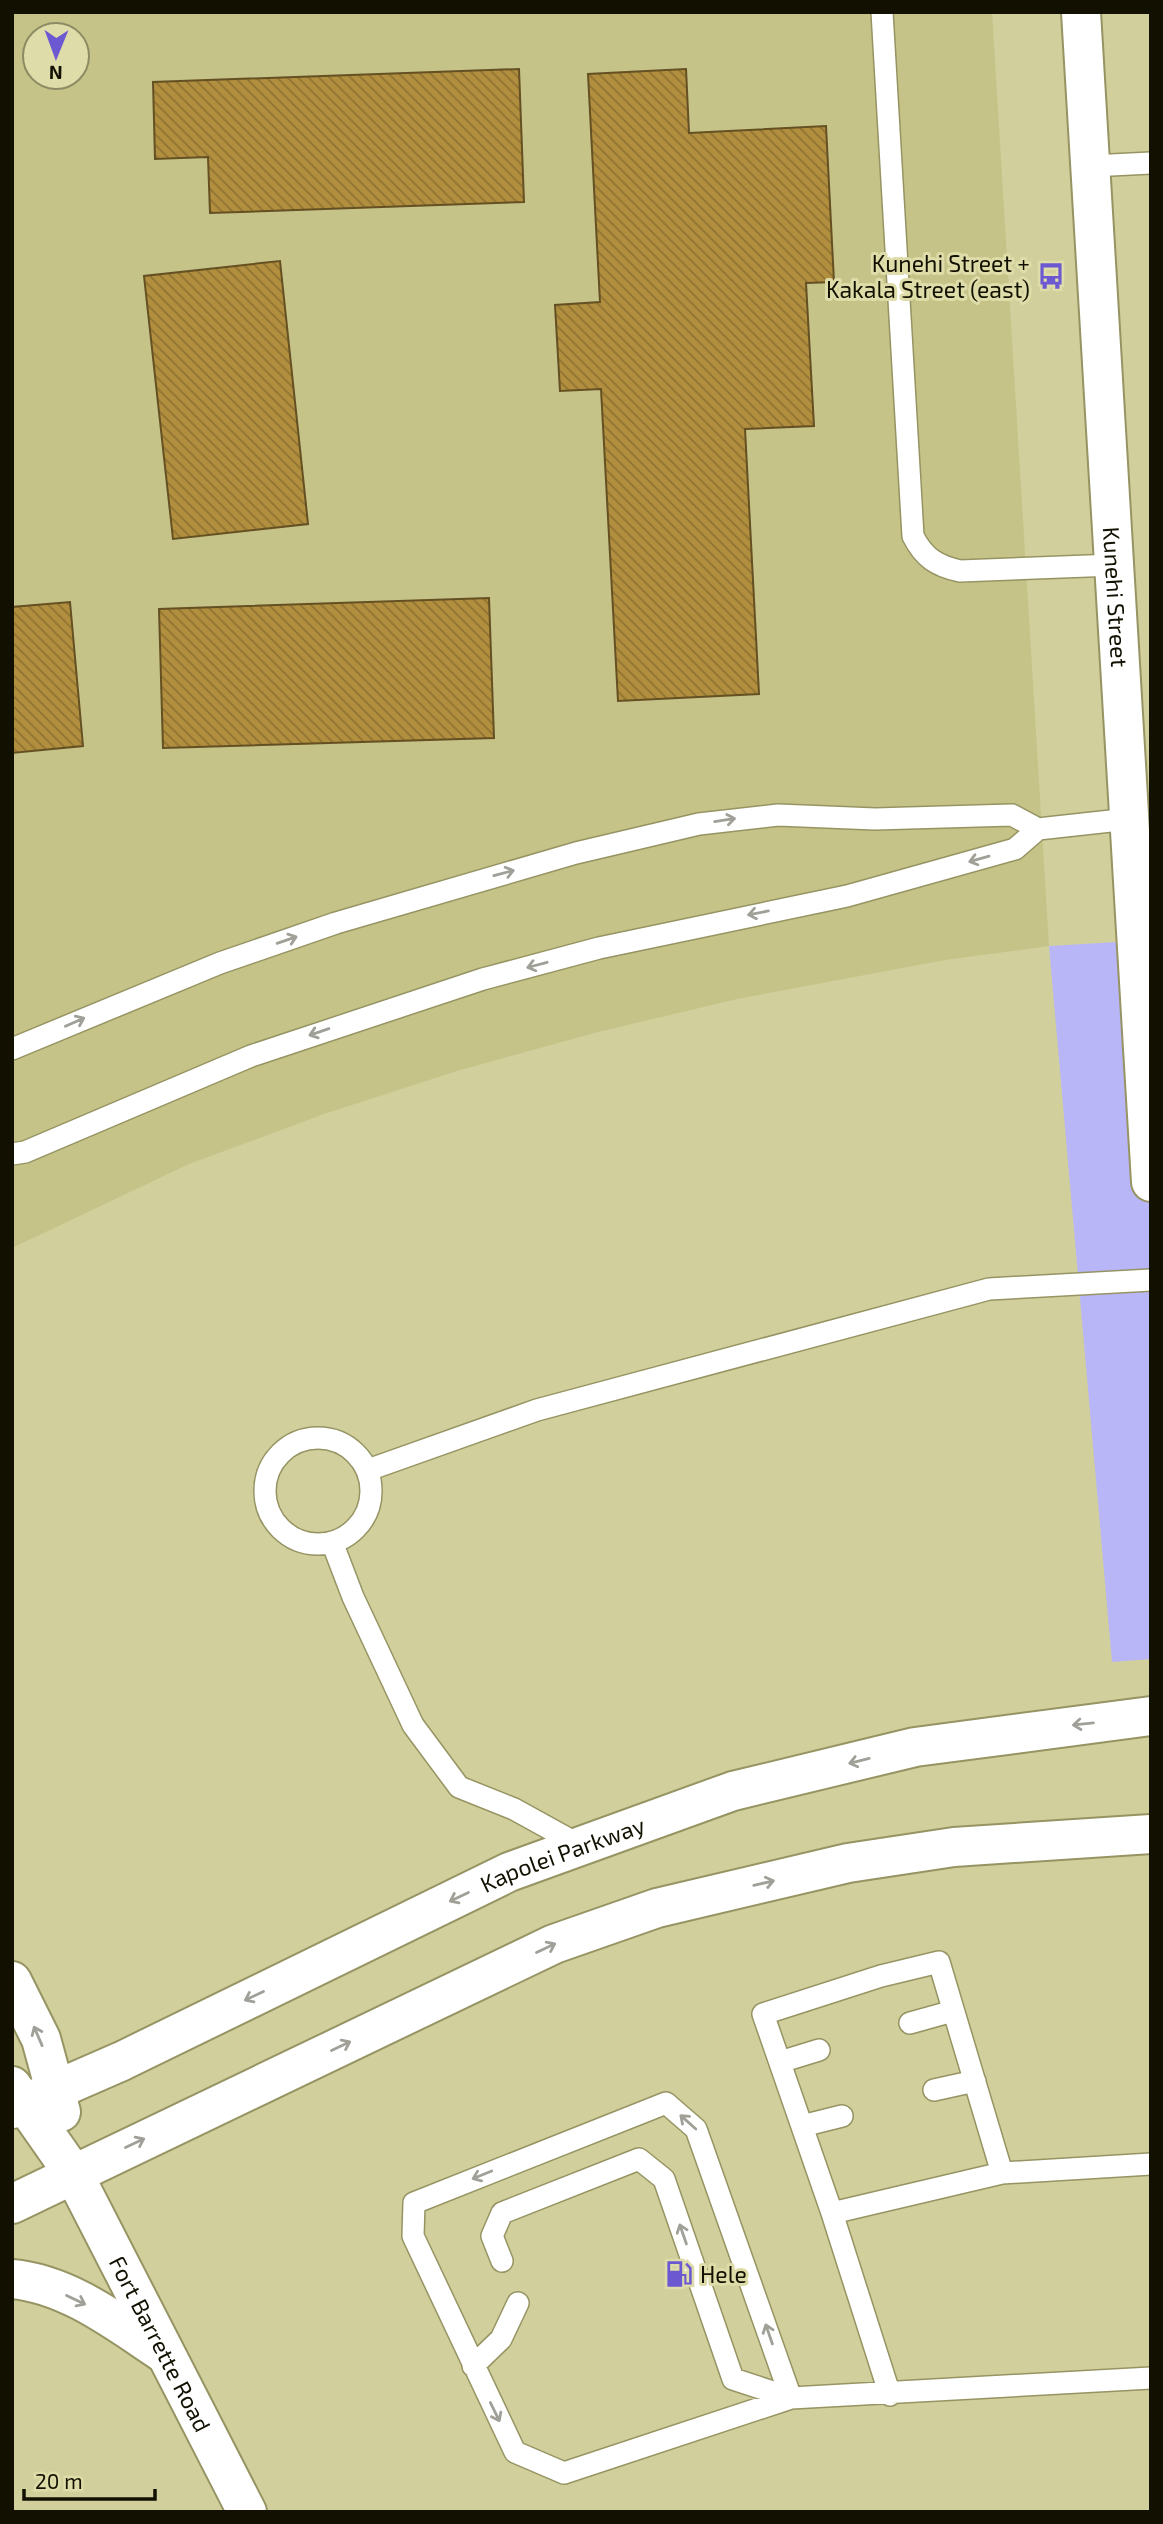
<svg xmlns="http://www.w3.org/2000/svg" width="1163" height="2524" font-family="'Exo 2',sans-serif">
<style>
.built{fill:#c5c387;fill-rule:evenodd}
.grass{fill:#b9b6f7}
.building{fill:url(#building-back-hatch);stroke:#645022;stroke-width:2}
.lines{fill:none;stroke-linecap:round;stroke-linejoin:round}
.service-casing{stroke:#969463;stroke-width:24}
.minor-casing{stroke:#969463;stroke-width:42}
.secondary-casing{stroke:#969463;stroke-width:42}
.service{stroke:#fff;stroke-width:21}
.minor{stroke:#fff;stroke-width:38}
.secondary{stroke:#fff;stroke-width:38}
.oneway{stroke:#a0a099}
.labels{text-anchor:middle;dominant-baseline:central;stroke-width:6;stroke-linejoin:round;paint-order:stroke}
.poi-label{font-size:23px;fill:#121101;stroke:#dedca8;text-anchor:end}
.street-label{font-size:23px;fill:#121101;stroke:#dedca8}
</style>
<defs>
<pattern id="building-back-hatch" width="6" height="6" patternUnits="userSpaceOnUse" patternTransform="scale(1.75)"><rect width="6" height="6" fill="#b28f3e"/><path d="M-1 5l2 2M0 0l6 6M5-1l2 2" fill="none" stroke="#8f7332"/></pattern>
</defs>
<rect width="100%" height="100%" fill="#d1cf9c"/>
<path class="built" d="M12,12h980l57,934 -104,14 -208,39 -139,33 -138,38 -136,44 -135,50 -177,84zM35,35h42v42h-42z"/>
<path class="grass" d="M1151,940v719l-39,3 -63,-716z"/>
<path class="building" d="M519,69l5,133 -314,11 -2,-56 -53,2 -2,-77z
M686,69l3,64 137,-7 8,156 -28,1 8,143 -69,3 14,265 -141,7 -17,-312 -41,2 -5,-86 45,-3 -12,-228z
M280,261l28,263 -135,15 -29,-263z
M489,598l5,140 -331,10 -4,-139z
M70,602l13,144 -71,7v-146z"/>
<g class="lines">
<defs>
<path id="service" d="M882,12l31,524c11,22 24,30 47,35l154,-6
M1091,166l60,-3
M12,1049l208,-86 116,-40 240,-70 123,-29 79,-9 97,4 137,-4 26,14
M12,1154l13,-2 226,-96 232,-77 116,-31 248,-52 168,-47 23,-20 91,-10
M265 1491a53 53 0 1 1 106 0a53 53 0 1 1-106 0Z
M368,1470l169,-60 452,-121 162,-9
M332,1542l21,55 60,128 46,62 55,22 67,37
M910,2023l43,-12
M780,2062l39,-12
M934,2090l41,-9
M802,2126l40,-10
M832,2213l-69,-199 118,-38 58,-14 63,211
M502,2261l-10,-25 10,-23 137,-54 25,20 69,200 58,19
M473,2366l28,-27 17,-36
M890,2395l-58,-182 170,-40 149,-9
M791,2398l-95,-269 -30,-26 -252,100 -1,33 102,216 49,21 227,-75 360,-20"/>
<g id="minor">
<path id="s1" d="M1081,12l70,1170"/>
</g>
<g id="secondary">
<path d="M12,1981l29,58 20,73"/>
<path id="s2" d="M12,2086l61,87 174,339"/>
<path id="s3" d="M12,2109l110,-48 387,-189 224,-81 182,-44 236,-31"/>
<path d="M12,2204l542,-260 103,-36 191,-45 106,-16 197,-13"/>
<path d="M12,2279c57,5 107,45 153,75"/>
</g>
</defs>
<use href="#service" class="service-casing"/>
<use href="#minor" class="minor-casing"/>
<use href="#secondary" class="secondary-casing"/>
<use href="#service" class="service"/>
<use href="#minor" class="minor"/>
<use href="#secondary" class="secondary"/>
</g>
<defs><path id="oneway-shaft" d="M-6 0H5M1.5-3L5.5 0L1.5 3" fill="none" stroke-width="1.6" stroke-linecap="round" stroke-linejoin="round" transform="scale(1.75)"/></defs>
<g class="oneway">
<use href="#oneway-shaft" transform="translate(725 820) rotate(-9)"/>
<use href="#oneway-shaft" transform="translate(979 859) rotate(164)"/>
<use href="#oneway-shaft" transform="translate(504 873) rotate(-15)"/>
<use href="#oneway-shaft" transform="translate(758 913) rotate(169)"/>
<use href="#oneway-shaft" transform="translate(287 940) rotate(-19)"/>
<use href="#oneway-shaft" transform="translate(537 965) rotate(165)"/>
<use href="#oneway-shaft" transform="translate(75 1022) rotate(-24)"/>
<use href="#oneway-shaft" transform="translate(319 1032) rotate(161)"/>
<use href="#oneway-shaft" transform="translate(1083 1724) rotate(174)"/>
<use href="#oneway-shaft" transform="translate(859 1761) rotate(166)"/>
<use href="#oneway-shaft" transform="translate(764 1883) rotate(-13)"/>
<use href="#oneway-shaft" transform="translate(459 1897) rotate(154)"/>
<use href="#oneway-shaft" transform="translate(546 1948) rotate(-25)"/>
<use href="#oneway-shaft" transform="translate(254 1996) rotate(154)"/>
<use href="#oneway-shaft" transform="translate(38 2036) rotate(-113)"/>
<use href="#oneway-shaft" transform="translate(341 2046) rotate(-25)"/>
<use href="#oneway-shaft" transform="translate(688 2122) rotate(-138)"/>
<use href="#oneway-shaft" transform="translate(135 2143) rotate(-25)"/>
<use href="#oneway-shaft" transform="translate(482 2175) rotate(158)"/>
<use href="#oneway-shaft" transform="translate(683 2234) rotate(-109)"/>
<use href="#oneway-shaft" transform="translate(76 2300) rotate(26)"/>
<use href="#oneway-shaft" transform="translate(769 2334) rotate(-109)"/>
<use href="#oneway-shaft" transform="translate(495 2412) rotate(64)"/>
</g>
<defs>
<symbol id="bus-bare" viewBox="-9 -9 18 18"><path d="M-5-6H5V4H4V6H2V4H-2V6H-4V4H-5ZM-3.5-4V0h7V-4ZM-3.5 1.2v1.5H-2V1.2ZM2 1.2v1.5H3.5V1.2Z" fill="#6c59d2" stroke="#dedca8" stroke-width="2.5" paint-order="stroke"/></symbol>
<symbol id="fuel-bare" viewBox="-9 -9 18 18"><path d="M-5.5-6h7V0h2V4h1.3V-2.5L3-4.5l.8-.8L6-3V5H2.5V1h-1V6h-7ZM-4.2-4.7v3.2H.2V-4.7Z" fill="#6c59d2" stroke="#dedca8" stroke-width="2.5" paint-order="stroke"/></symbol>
</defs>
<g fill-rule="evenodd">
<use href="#bus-bare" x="1032" y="257" width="38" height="38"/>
<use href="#fuel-bare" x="660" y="2255" width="38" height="38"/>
</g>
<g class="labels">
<g class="poi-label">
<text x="1030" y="263">Kunehi Street +<tspan x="1030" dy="26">Kakala Street (east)</tspan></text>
<text x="700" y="2274" text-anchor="start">Hele</text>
</g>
<g class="street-label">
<text stroke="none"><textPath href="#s1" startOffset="586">Kunehi Street</textPath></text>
<text stroke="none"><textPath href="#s3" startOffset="607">Kapolei Parkway</textPath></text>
<text stroke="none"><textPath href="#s2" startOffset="298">Fort Barrette Road</textPath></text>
</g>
</g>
<rect width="1163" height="2524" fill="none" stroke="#121101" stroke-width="28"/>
<g transform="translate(56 56) rotate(181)"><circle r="33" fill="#dedca8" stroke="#8c8b65" stroke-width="2"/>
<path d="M0-5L12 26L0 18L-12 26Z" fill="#6c59d2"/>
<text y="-10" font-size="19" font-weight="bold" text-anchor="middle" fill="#121101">N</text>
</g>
<path d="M24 2489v10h131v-10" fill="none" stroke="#121101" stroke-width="3.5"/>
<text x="35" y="2489" font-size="21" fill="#121101" stroke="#dedca8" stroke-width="5" paint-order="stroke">20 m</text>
</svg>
